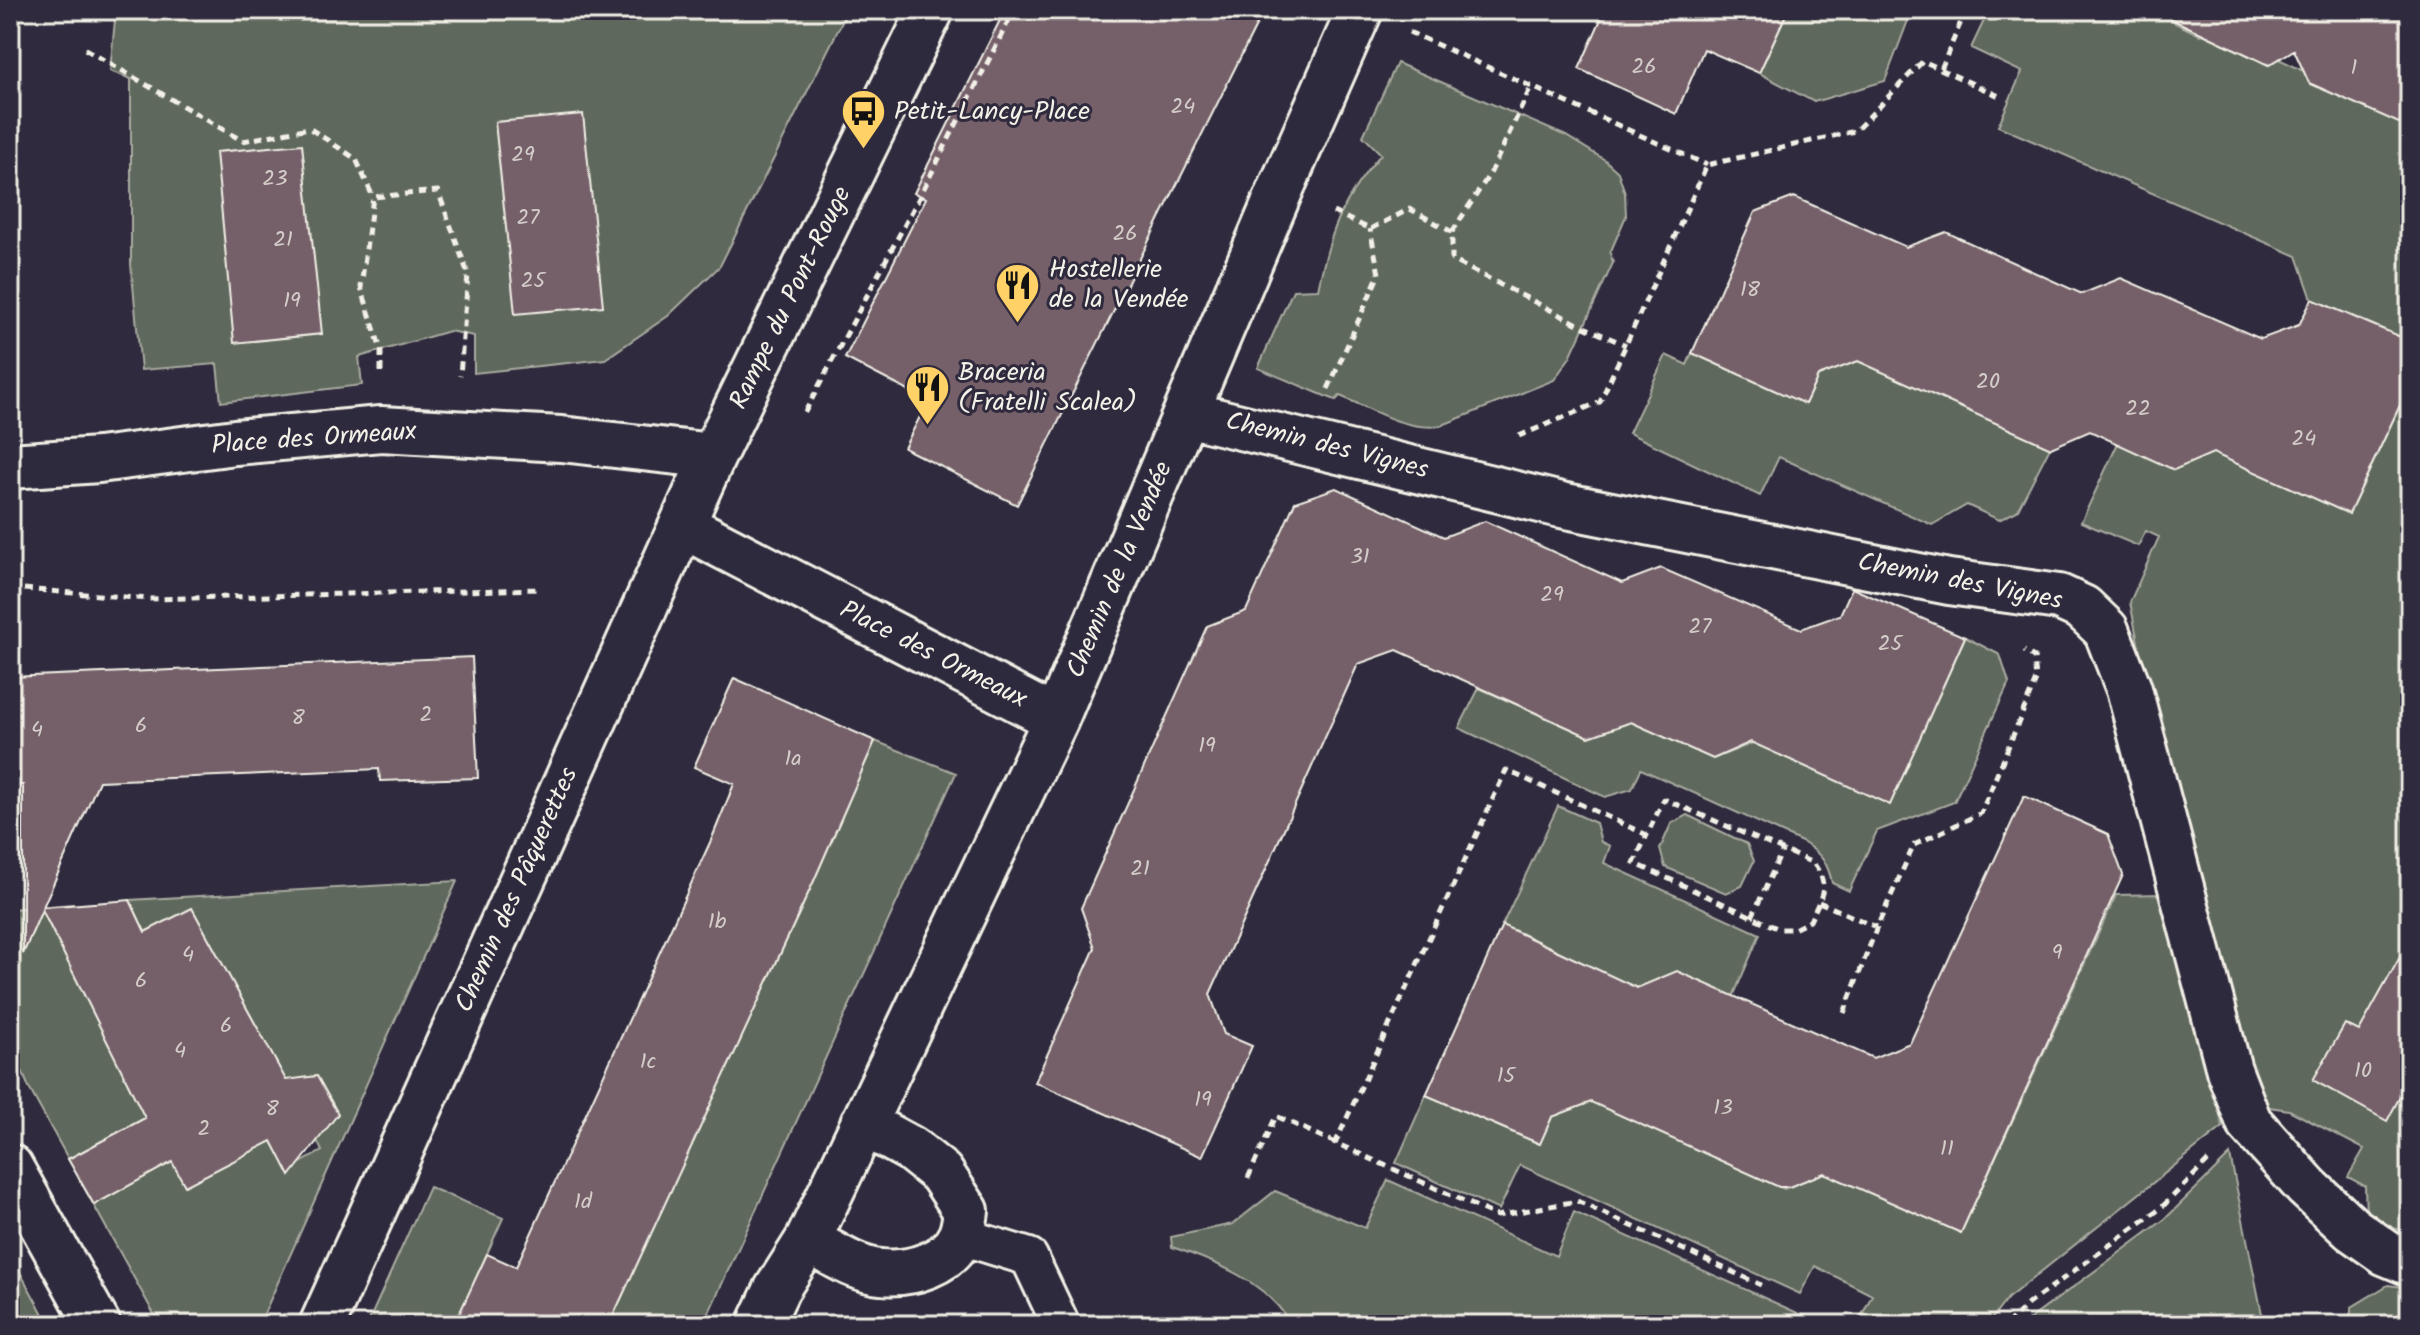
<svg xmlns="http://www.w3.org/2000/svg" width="2420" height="1335" font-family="Kalam,sans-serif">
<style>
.green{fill:#5f685c;stroke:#aaaca2;stroke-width:2}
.building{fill:#75616b;stroke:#f4f1e8;stroke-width:2}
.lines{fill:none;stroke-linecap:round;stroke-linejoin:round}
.lane-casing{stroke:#f4f1e8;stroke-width:42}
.street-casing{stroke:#f4f1e8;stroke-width:50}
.path{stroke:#f4f1e8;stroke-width:5;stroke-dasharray:8 6;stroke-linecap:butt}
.lane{stroke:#2f2a3d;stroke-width:36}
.street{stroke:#2f2a3d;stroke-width:44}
.labels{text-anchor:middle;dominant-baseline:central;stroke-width:6;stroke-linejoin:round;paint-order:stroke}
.number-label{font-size:22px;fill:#d4cdc9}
.poi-label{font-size:26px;fill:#f4f1e8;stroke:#2f2a3d;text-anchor:start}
.street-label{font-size:26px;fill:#f4f1e8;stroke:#2f2a3d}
</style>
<rect width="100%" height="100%" fill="#2f2a3d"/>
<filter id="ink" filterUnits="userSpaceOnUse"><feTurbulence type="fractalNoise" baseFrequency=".0125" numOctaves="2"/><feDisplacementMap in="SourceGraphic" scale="16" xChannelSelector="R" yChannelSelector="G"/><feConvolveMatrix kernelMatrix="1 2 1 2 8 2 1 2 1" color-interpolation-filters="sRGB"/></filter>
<g filter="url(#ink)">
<path class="green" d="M116,10h732l-128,256 -52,50 -63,43 -131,14v-37l-25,-5 -90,26 3,28 -141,17 -4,-38 -76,6 -10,-106v-185l-21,-8z
M1788,10h124l-27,71 -71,21 -55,-29z
M1989,10h180l6,13 25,12 13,-5 24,11 5,11 26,13 11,-6 25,12 5,12 24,11 13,-5 64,32v220l-98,-42 -15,-43 -299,-130 24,-54 -51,-24z
M1397,63l169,73 39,24 13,12 7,21 1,23 -16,37 3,10 -43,94 -16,23 -114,46c-35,5 -68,-17 -100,-30l-4,4 -11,-4 -67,-28 35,-78 25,-1c12,-57 24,-90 63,-135l-18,-18z
M1692,353l113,51 13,-28 40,-15 192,86 -33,64 -18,9 -32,-15 -35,20 -153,-68 -19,39 -131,-63 37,-78 21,10z
M2410,384v850l-44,-17 -1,-31 -17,-9 16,-28 -75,-39 -33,-5 -106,-402 -20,-101 29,-65 -13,-6 -8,15 -57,-24 37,-79 94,9 137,62z
M1965,637l35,18 9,28 -55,119 -77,29 -28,60 -17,-8c-4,-20 -11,-29 -28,-40l-163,-74 -9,20 -27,8 -146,-69 20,-40 110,49 42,-15 82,37 40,-16 137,61z
M875,741l81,32 -251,548 37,4h-163l41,-24z
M1558,806l38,17 5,19 9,4 -6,17 156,71 -27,63 -95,-8 -126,-60 -14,5z
M1687,815l60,29 7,17 -12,25 -16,7 -61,-26 -5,-18 11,-25z
M457,881l-198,444h-99l-131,-237 -11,-27 -7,-152 62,-5 12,38 185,196 18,32 34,-19 -8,-17 24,-20 -21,-38 -15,2 -14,7 -96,-177 -47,24 -15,-32z
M2162,894l61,233 -215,171 -21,27h-130l15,-30 -57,-29 -15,28 -280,-129 -21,45 -103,-47 30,-68 113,49 13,-27 41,-16 191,88 40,-16 137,60 155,-338z
M2230,1155l32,159 -19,11h-221l143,-106z
M1388,1180l168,76 18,-44 250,113h-533c-23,-43 -75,-63 -119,-78l-1,-10 62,-13 42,-33 90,37z
M429,1187l74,31 -48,107h-88z
M10,1254l39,71h-39z
M2388,1285l22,3v37h-62l4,-18z"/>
<path class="building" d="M1005,10h259l-247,495 -113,-57 24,-47 -83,-43 81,-160 -12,-5z
M1605,10h183l-29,63 -55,-24 -28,65 -97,-45z
M2152,10h258v118l-101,-45 -15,-33 -25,15z
M583,114l20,192 -88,8 -20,-192z
M302,144l20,190 -88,9 -18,-191z
M1794,197l112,50 40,-15 136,62 39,-16 140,61 38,-14 13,-26 98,42v43l-61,130 -136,-61 -39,17 -84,-39 -39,17 -193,-87 -40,15 -13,28 -113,-51 63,-141z
M1336,488l108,49 41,-16 137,62 39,-15 140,61 39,-14 12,-27 113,49 -75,168 -139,-63 -38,17 -82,-37 -42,15 -192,-87 -39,14 -148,330 14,40 28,12 -50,111 -167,-75 60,-134 -14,-40 126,-282 39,-15 49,-109z
M472,657l6,121 -98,3 -1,-12 -280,12 -56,126 87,-7 15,32 47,-24 94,172 31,-4 21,38 -48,62 -18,-35 -87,45 -13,-24 -78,43 -26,-46 77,-41 -103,-208 -19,44v-169h-13v-108z
M734,678l141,63 -62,142 -204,442h-155l33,-71 29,13 196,-429 22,-54 -40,-17z
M2024,796l84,38 15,41 -162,358 -137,-60 -35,14h-10l-188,-85 -39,15 -12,27 -114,-49 76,-170 135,63 40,-17 196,87 37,-15z
M2410,939v139l-23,43 -74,-41 32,-56 14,7z"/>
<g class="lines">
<defs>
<path id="lane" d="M961,1236l68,21 32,68"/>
<path id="street" d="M1187,414l374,91 388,77 110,15 24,11 23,22 23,59 100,381 20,52 58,65 45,42 34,24 24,10
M10,466l89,-6 136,-18 146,-13 180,10 152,17
M682,525l374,194
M10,1167l88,158
M808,1240c22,12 48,30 73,32 29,3 68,-8 80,-37 3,-7 4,-17 5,-24l-25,-38 -30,-24 -48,-26
M322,1325l391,-869 218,-446
M760,1325l17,-36 31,-49 248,-521 224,-528 80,-181"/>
</defs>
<use href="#lane" class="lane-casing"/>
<use href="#street" class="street-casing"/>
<path class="path" d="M1409,32l298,133
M85,49l158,92 66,-13 47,31 17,38
M1941,69l25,-59
M1333,212l37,17 40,-20 42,23v28l132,67 42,18
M1452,232l39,-60 40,-85
M381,372v-22l-20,-63 12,-90 65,-6 30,83 -8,102
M1328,389l51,-115 -9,-45
M805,412l115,-216 94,-186
M1519,436l81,-34 107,-237 148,-34 68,-70 76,35
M10,588l139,11 392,-10
M1819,902l57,25
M1752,917l31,-68
M1844,1013l33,-86 37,-82 67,-32 55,-133 -2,-23 -10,-6
M1335,1144l171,-374 141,65 17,-36 149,64c18,23 8,33 -3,58l-16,8h-15l-145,-66 13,-28
M1248,1178l28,-62 221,100 80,-15 184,84
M2007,1325l21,-21 133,-96 47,-47"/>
<use href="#lane" class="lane"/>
<use href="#street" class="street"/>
</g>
</g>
<defs>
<symbol id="bus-pin" viewBox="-11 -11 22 30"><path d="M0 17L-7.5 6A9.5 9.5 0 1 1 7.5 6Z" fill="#ffd166" stroke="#2f2a3d"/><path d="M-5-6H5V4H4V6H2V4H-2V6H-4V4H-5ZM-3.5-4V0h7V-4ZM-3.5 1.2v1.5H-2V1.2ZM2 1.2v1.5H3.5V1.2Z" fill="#111"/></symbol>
<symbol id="restaurant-pin" viewBox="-11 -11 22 30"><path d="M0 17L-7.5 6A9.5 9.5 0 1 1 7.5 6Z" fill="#ffd166" stroke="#2f2a3d"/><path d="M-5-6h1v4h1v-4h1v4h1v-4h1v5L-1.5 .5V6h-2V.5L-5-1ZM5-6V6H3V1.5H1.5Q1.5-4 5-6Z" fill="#111"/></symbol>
</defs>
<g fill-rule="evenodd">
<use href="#bus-pin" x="838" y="86" width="51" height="69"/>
<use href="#restaurant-pin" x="992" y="260" width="51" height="69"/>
<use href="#restaurant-pin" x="902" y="362" width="51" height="69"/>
</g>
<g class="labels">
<g class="number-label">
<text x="1644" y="67">26</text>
<text x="2354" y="68">1</text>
<text x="1183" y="107">24</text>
<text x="523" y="155">29</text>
<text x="275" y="179">23</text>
<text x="528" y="218">27</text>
<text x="1125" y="234">26</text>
<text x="283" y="240">21</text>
<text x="533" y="281">25</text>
<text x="1750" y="290">18</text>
<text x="292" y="301">19</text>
<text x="1988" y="382">20</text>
<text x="2138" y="409">22</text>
<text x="2304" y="439">24</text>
<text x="1360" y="557">31</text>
<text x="1552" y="595">29</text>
<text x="1700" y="627">27</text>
<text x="1890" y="644">25</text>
<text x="426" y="715">2</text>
<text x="298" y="718">8</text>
<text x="141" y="726">6</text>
<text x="37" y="730">4</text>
<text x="1207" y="746">19</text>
<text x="793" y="759">1a</text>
<text x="1140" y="869">21</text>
<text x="717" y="922">1b</text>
<text x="2057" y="953">9</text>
<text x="188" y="955">4</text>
<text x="141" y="981">6</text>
<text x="226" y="1026">6</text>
<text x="180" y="1051">4</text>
<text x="648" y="1062">1c</text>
<text x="2363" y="1071">10</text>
<text x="1506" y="1076">15</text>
<text x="1203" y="1100">19</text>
<text x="1723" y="1108">13</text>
<text x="272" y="1109">8</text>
<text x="204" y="1129">2</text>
<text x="1947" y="1149">11</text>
<text x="583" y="1202">1d</text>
</g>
<g class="poi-label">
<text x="894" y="112">Petit-Lancy-Place</text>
<text x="1049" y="270">Hostellerie<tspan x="1049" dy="30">de la Vendée</tspan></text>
<text x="958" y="373">Braceria<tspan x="958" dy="30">(Fratelli Scalea)</tspan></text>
</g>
<g class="street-label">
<text transform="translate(791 298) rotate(-64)">Rampe du Pont-Rouge</text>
<text transform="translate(314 439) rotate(-4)">Place des Ormeaux</text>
<text transform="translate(1327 446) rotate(14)">Chemin des Vignes</text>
<text transform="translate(1120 570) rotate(-67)">Chemin de la Vendée</text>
<text transform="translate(1960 582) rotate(11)">Chemin des Vignes</text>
<text transform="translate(933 655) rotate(27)">Place des Ormeaux</text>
<text transform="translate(517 890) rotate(-66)">Chemin des Pâquerettes</text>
</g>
</g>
<rect width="2420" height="1335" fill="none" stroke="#2f2a3d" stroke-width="40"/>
<rect x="20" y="20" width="2380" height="1295" fill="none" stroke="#f4f1e8" stroke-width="3" filter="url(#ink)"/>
</svg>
